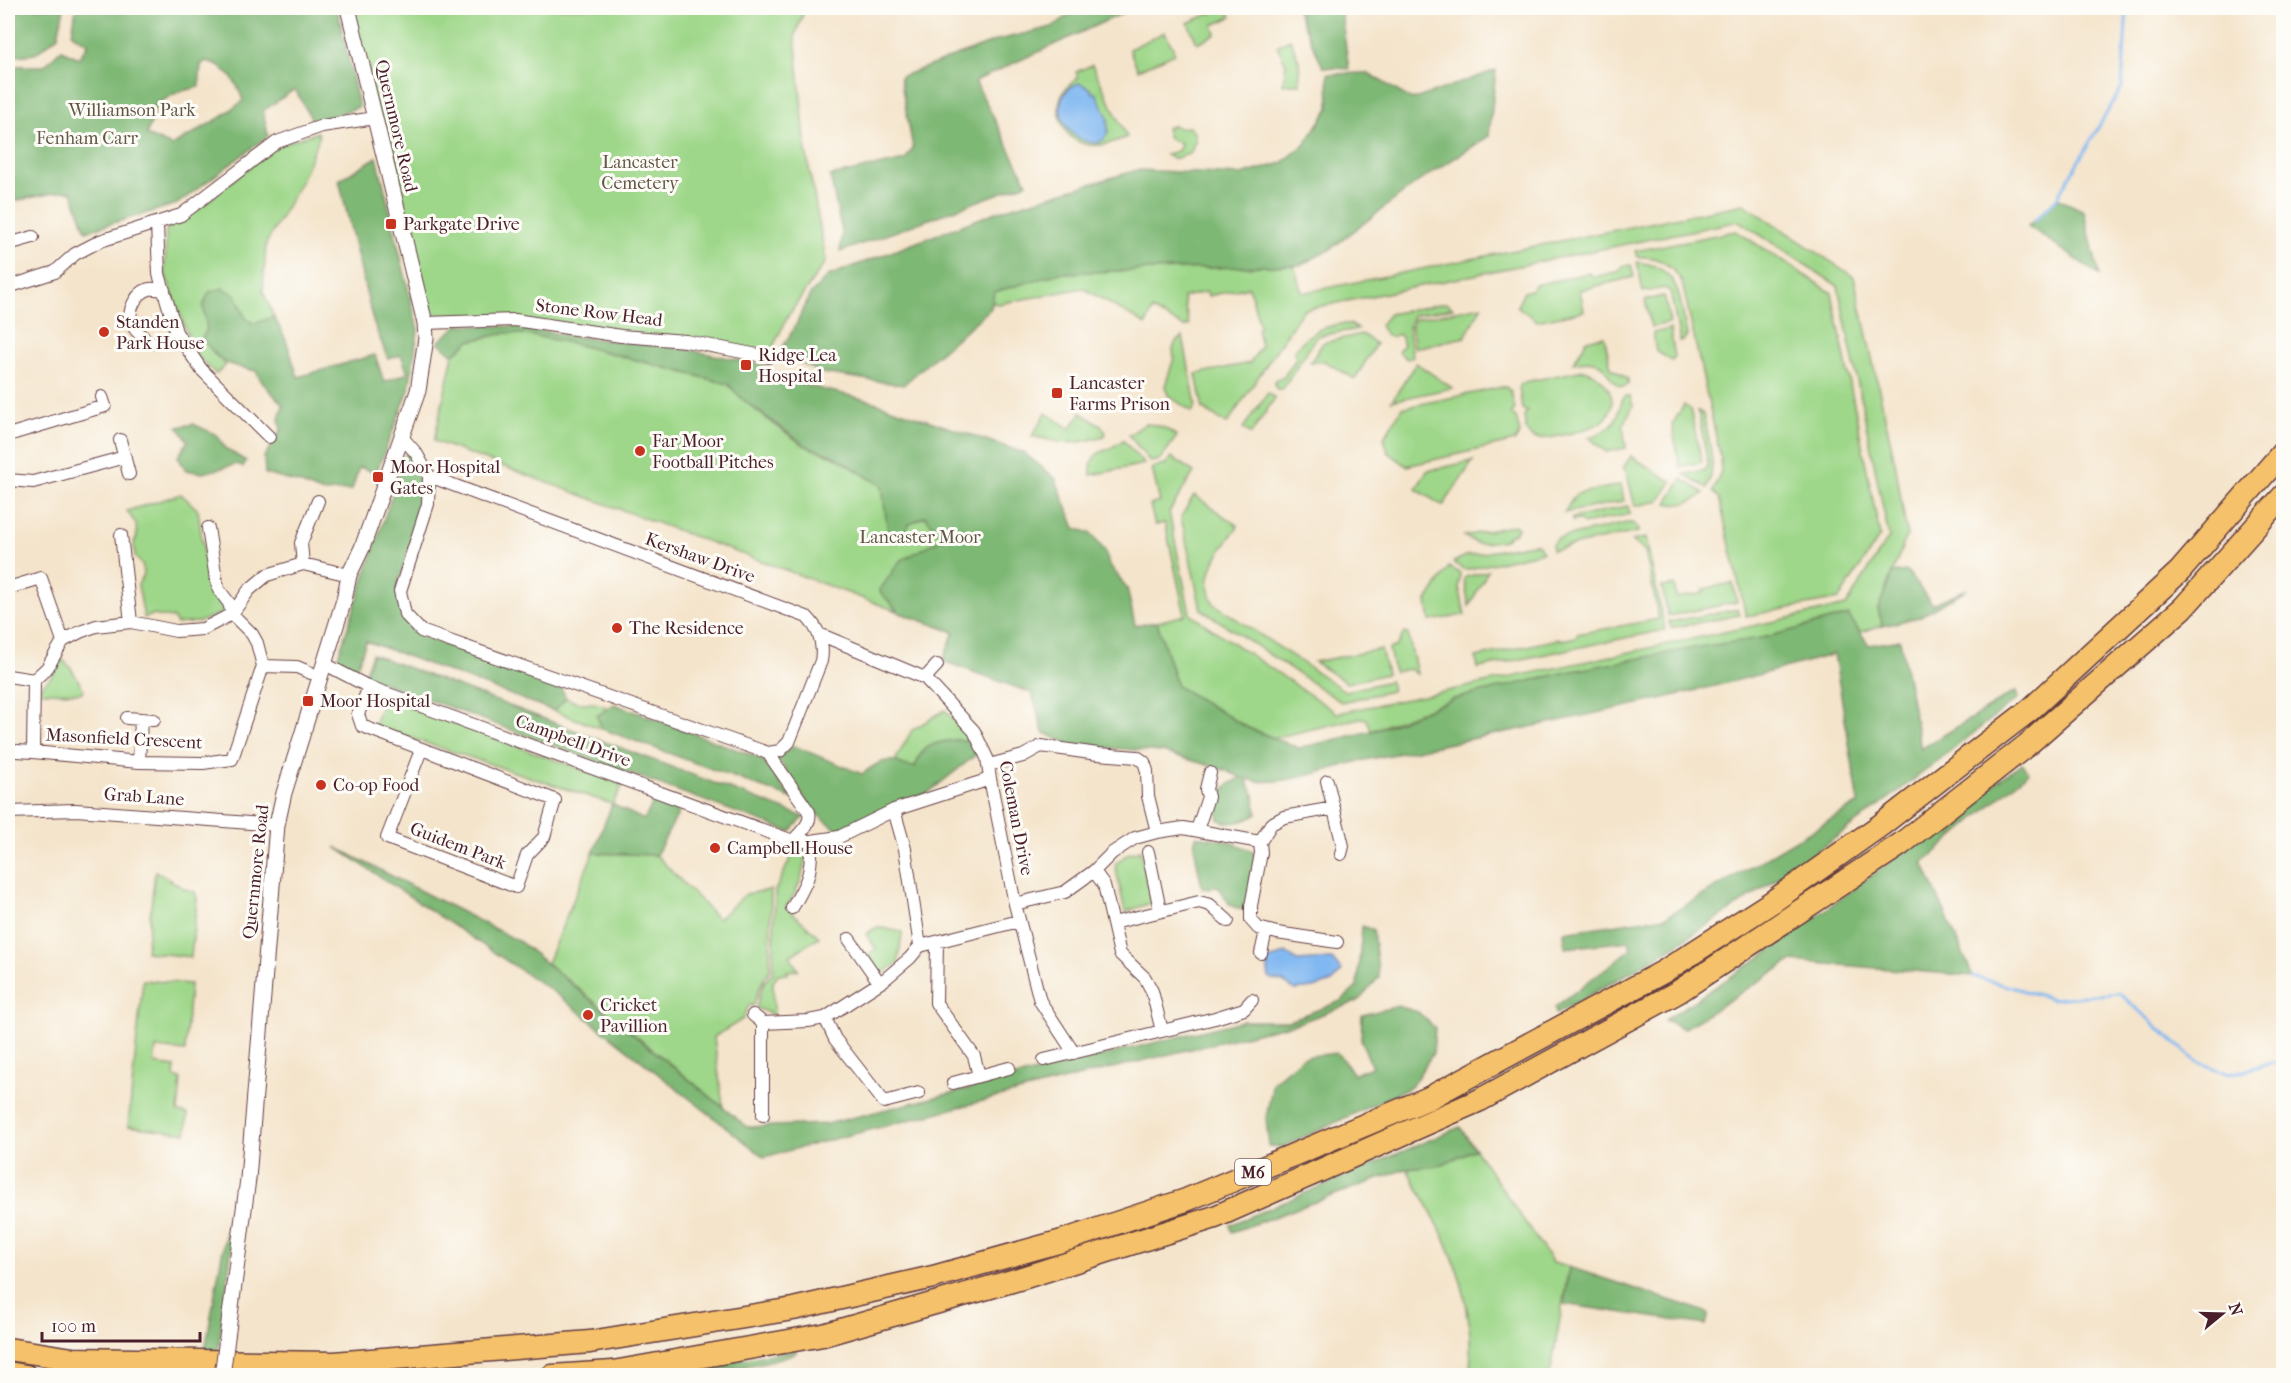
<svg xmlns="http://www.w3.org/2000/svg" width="2291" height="1383" font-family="'IM FELL French Canon',serif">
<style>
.green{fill:#9ed789;stroke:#747b5a;stroke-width:1.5}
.forest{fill:#7eb875;stroke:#646c50;stroke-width:1.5;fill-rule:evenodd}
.water{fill:#81b8f1;stroke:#666c8e;stroke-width:1.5}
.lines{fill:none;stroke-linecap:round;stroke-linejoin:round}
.stream{stroke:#81b8f1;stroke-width:3}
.minor-casing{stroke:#643d43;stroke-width:14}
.tertiary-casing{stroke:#643d43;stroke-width:17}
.motorway-casing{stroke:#643d43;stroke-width:25}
.minor{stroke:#fff;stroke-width:12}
.tertiary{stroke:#fff;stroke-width:15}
.motorway{stroke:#f5c16b;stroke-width:22}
.tertiary-bridge-casing{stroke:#643d43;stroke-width:17;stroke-linecap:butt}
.tertiary-bridge{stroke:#fff;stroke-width:15}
.poi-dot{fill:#c8321e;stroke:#fdfcf7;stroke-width:2}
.labels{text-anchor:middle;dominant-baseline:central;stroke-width:6;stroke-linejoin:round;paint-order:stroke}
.shield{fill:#fdfcf7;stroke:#806168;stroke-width:1.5}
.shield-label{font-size:16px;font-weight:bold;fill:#4a1f2b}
.park-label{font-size:18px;fill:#635647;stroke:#fdfcf7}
.street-label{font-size:18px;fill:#4a1f2b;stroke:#fdfcf7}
.poi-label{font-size:18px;fill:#4a1f2b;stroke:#fdfcf7;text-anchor:start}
</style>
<rect width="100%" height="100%" fill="#fdfcf7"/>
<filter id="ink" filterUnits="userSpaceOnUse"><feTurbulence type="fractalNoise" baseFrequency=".0167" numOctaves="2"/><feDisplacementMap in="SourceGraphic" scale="12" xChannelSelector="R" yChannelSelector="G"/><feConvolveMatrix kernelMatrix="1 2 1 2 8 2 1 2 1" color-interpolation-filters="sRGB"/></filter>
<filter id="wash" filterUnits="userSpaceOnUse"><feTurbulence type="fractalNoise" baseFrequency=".008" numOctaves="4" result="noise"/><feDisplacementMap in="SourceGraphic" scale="24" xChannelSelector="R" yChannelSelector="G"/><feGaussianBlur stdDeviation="1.35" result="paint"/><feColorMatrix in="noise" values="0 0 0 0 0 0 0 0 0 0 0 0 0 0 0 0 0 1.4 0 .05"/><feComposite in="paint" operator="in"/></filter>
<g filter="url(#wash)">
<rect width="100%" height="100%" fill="#f4e4cb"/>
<path class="green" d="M348,8h457l-10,28 11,115 20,110 -38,55 -20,41 -253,-37 -90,3z
M1222,8h5l4,9 -18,8 3,9 -19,9 -9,-20z
M1165,32l10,21 -37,17 -9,-21z
M1290,39l9,22 1,23h-17l3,-20 -9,-18z
M1092,65l35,72c-14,6 -32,12 -46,6 -20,-8 -28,-34 -17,-52 3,-5 9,-9 14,-13l-2,-6z
M1174,125l5,3 10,-1c10,8 6,16 1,27l-17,5 -7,-4 13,-5 2,-7 -12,-4 -3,-11z
M318,132l1,6 -18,43 -35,63 -3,47 11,26 -20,7 -9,-7 -9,-22 -33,11 11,48 12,11 -10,9 -16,-15 -9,-15 -26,-71 1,-43 29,-19 81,-65z
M1744,204l110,73 41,185 12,73 -29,74 5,17 -23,6 -12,-17 -81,22 -314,62 -82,32 -4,-12 -7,-1 -86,20 -26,-10 -71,-42 -20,-64 28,-7 -20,-92 -10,2 -5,-20 10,-3 -8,-34 13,-3 6,-8 23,15 -25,40 21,102 147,99 96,-19 413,-88 43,-69 -51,-251 -99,-65 -436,89 -76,114 -24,-15 -7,-35 54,-11 11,-17 -4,-17 3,-2 -11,-40 -41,9 -1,-4 -24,5 6,28 -5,2 -32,-17 -6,15 -63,-37 -85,16 -6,-1 2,-11 66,-19 234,-8 8,28z
M1736,231l96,62 48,243 -41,63 -93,17 -27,-119 -6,-5 8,-21v-12l-39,-177c-10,-17 -24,-27 -45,-25l-2,-6z
M1637,262c45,5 42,37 50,73l-4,6h-3l-10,-50 -5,-3 -22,4z
M1631,265l3,12 -54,13 4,21 -47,10 -20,-15 7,-14 7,-2 4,-5 54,-12 5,4 26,-6 2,-5z
M1664,296l6,27 -19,4 -6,-27z
M1446,303l7,5 -39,7 -6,11 5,31 -6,2 -9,-7 5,-8 -1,-7 -5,-3 -4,3c-7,-1 -10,-5 -13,-12l9,-11z
M1482,306l-17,31 -50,11 -4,-22 4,-7z
M1342,324h8l8,5 -41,7 -35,54h-5l-3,-6 3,-5 6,-1 13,-19 -2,-8c14,-18 26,-24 48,-27z
M1670,329l5,28 -3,4 -16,-10 -3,-18z
M506,333l18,1 47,9 157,41c21,23 50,44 76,61 12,7 27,8 39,16l91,-2 39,211 -30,-9 11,-29 -520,-191 19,-86 16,-14z
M1362,334l14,10 -21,35 -31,-18 -14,2 13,-20z
M1604,336l7,32 17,11v6l-5,2c-21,-5 -9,-33 -50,-24l14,-23z
M1183,337l13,68 -4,7 -24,-17 -3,-9 9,-28 -1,-9 3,-8z
M1416,363l36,25 -60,13z
M1584,370c21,5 39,31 20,50 -8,8 -62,23 -72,17 -7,-3 -7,-14 -8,-21l3,-5 -5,-2 -3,-23 6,-4z
M1502,387h4l5,5 4,17 -4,5 5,3 4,16 -5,8 -108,25 -19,-14 -4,-14 18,-30z
M1268,393l7,5 -24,36 -8,-6z
M1625,396h5l3,10 -10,20 3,22 -20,4 -17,-15c12,-4 25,-9 29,-23 3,-7 2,-12 7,-18z
M1684,405l6,4 12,53 -22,5 -8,-42z
M1698,411l5,3c5,25 15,50 4,74l-23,-14 21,-4 3,-6z
M1046,413l24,16 11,-16 20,12 5,8 -2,3c-34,10 -39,8 -72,0z
M1145,424c13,0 21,4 32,12l-17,24 -10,2 -21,-27z
M1123,440l21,24 -53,11c-2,-28 15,-20 32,-35z
M1631,456l41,26 -13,19 -24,5 -9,-35 -3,-3z
M1473,461l-30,45 -27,-17 11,-18z
M1682,479l22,14c-9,9 -25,14 -37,10z
M1621,485l3,16 -60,12 12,-19z
M181,494l17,16 10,73 16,29 -25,10 -22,2 -4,-6 -21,-3 -8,3 -6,-33 6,-11 -2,-10 -7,-7 -1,-15 3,-5 -1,-13 -9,-13z
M1194,495l44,31c-16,24 -41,49 -24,78l131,87 45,-10 2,10 -51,11 -140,-93 -20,-92z
M1628,506l2,8 -46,10 -6,-4 -6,1v-3z
M1627,523h5l5,4 1,5 -86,18v-6l7,-6z
M1515,525l3,3 -3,5 -6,2 -4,5 -27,4 -14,-8z
M1646,538l19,92 -187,38 -2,-11 82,-18 3,1 15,-3 1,-3 82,-15 -14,-68 -13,-10z
M1532,544h6l5,8 -78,18 -12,-8 13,-6z
M1449,567l11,6 -1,14 6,28 -35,6 -3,-20z
M1488,571l-19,35 -5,-27 2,-2z
M1733,583l4,19 -69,14 -6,-29 12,-2 3,13 27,-5 -1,-4z
M1738,609l2,6 -69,13 -2,-6z
M1404,633l4,1 9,40 -7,-5 -16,3 -5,-23 8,-3z
M1381,649l6,25 -40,9 -33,-21z
M62,659l9,9 13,22 -4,3 -39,-1v-6l11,-10z
M383,698l236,85 3,4 -10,17 -238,-78z
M566,698c19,10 25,0 42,10l-11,8 5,13 -48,-18z
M945,710l27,30c-15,0 -36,-1 -48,10 -5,4 -6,12 -9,17l-11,-1 -9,-5 17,-31z
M806,845c-2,27 -4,40 -20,62l33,30 -29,19 8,14 -11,1 1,3h-10l-5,8 1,33 -18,-7 8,-26 9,-9 2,-82 21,-44z
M1140,850l11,53 -26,9 -10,-48 13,-10z
M593,853l63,2 62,64 28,-25 25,-4 -1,81c-11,11 -11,21 -17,35l-4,-1 -6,14 -29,18 9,70 -176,-144z
M155,871l30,18 10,3 2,7 -6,58 -45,-5z
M877,927l25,5 -4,31 -18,12 -12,-20 8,-6 -10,-15z
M143,980l47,4 -5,67 -29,-3 -2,16 21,3 -1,10 7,2 -3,33 10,2 -2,19 -58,-7z
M1475,1149l78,114 16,4 -19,108h-81c3,-12 1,-24 1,-36 -2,-65 -31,-115 -63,-170l31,-3z"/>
<path class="forest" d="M8,8h56l-6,28 -23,18 -27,3z
M76,8h258l4,4 21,95 -46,15 -18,-33 -32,22 5,25 -91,68 -91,27 -14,-39 -8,-1 -56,11v-136h36l17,-16 18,8 9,-14 -16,-10zM206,61c21,6 31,20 37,40l-25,18 -46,27 -26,-11 6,-14 4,-17 22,-12 21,-5 2,-22z
M1079,8h55l-159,73 52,102 -187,69 2,-20 -12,-56 75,-16 8,-12 -13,-71 98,-37 54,-13z
M1296,8h41l4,5 8,56 -26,-2z
M1496,70l-7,66 -70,45 -90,69 -29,15 -240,8 -66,19 -3,16 -88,77 -81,-12 -43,-20 16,-26 15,-32 18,-19 171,-65 138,-41 104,5 41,-12 23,-19 24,-36 -1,-34 40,-1 44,27z
M377,157l41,173 -9,60 -33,83 -17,-6 -7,23 -31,2 -22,-9 -34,-9 -1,-17 17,-27 -2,-11 4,-14 -21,-23 -6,-11c-31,-7 -33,-6 -54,-32l5,-10 -4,-23 6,-14 14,-4 13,7 9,22 8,7 21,-7 12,23 12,37 77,-22 9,27 24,-9 -7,-18 -13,4 -15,-38 -34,-141z
M2057,198l27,13 15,64 -71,-49z
M458,325l63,2 50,9 113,13 75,15 33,18 76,18 156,53 31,25 20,50 15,5 15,18 4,13 18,24 8,37 22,-3 20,64 71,42 51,20 81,-19 73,-30 109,-26 137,-26 68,-10 81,-22 21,30 31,-5 21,109 95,-58 2,7c-108,86 -218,170 -336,243 -41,26 -84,49 -126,73l-1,-7 76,-58 -2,-8 -64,7 -1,-16 102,-15 193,-114 -25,-149c-154,45 -312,75 -469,106 -35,7 -85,29 -119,19l8,16 3,19c-12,7 -24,12 -38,6 -4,-22 2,-35 23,-42l-17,-8 -63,-18 -92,-7 -27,-13 -11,-39 -89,-32 11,-29 -54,-19 -21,-22 21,-30 43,-23 -18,-22 -17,9 -6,14 -14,-5 -6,-48 -48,-30 -28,-10 -64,-47 -14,-15 -157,-41 -47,-9 -18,-1 -37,8 -16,14 -15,-13z
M193,424l24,11 9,14 20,12 -3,6 -5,-3 -35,9 -17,-3 -8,-13 10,-16 -10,-14z
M407,450l18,27 -1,26 -28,87 23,45 141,51 6,12 -12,13 -188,-70 -11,32 -11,-6 -6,-10z
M1907,571l25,33 35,-15 -48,28 -36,9 -5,-17 14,-36z
M372,654l432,163 -14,15 -426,-156z
M614,704l148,55 29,39 -189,-69 -5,-13z
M955,740h17l6,13 -49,39 -89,40 -28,-22 -35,-52 17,-12 68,28c10,-7 22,-17 35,-12 7,3 10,5 18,5 10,-24 16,-23 40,-27z
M2022,763l7,9 -106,91 50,113 -182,-15 -107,68 -19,-9 108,-71z
M655,799l24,13 -23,43 -63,-2 19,-49 32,16z
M1196,836c21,3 40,5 58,17l5,14 -6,34 -12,9 -11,-5 -12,-19 -9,3 -7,-1 -8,-42z
M335,847l185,95 227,185 80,-3 415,-103h47l52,-20 16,-14 5,-61 11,4 6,47 -21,24 -60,22 -194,47 -340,87 -209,-164z
M1397,1006l21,6 17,16 -2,25 -22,34 -128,60 -14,-1 -3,-27 7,-37 30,-25 34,-4 17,21 18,-7 -11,-27 1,-25z
M1460,1127l15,22 -37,17 -32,3 -174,63 -2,-7z
M228,1220l7,2 -17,130 -13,-2z
M1569,1267l140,46 -3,12 -142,-21z
M796,1350v3c-49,17 -102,22 -154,23z"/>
<path class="water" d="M1079,83l11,5 3,5h3l13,27 -2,1c3,10 0,18 -9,22 -37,0 -53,-48 -19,-60z
M1286,953l11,8 35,-2 10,12 -10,11 -18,6 -19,2 -12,-8 -14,-3 -2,-18z"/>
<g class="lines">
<path class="stream" d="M2034,221l23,-23 65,-111 5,-79
M1973,976l79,23 67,-6 77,68 33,13 55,-14"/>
</g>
</g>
<g filter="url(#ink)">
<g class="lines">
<defs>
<path id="minor" d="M157,224l2,50 17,58 25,37 68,68
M8,244l25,-7
M8,287l47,-15 20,-18 25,-13 81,-26 96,-73 45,-16 53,-8
M164,290c-4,0 -11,-2 -15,-1 -12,4 -21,19 -18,32 3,10 12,16 19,22l17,-2 9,-9
M425,323l90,-3 106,16 65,5 82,16
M8,435l97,-29 -3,-9
M402,437l14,16 13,23 -1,28 -28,87 5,23 16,17 347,122
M120,440l9,34
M429,476l378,141c13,13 17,27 14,44l-32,81 -9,9 -12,2 41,59c3,12 -9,20 -16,29
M8,480l25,2 92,-25
M121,535l10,87
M303,564l-2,-21 17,-42
M15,586l26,-8 22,63
M819,634l106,44 49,53 13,27 3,21 25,125 25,97 34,52
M325,664l44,23 424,154h18l28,-4 55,-27 96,-31
M263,666l34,1 14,6
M8,676l26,4 13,-12 16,-27 17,-9 16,-6 35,-4 45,9 27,-2 29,-15 17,-24 18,-15 36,-11 46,11
M925,678l12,-13
M34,680l-1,72 106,10 64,1 29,-4 31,-93 -6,-23 -5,-9 -20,-20 -3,-11 -10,-13 -3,-11 -8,-51
M369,687l-11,27 4,12 193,74 -11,37 -17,18 -11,32 -129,-49 34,-88
M127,718l27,2
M17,751l16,1
M139,762l2,-43
M989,765l34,-9 18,-10 57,8 39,3 7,5 3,9 1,25 9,36
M1327,781l16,65 -2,8
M1334,808l-50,9 -13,7 -11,18 1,11 -10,53v14l7,8 19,5 60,9
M894,810l11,39 15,97
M8,812l68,-2 201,15
M1197,830l11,-33 -2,-8 4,-16
M1148,852l12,58
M1094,871l10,14 16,69 25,24 7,13 10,40
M1015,904l50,-12 29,-21 18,-18 23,-15 22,-6 26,-4 77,14
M792,908c16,-27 20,-35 19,-67
M1113,923l86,-21 11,3 18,16
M849,939l30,43
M937,943l-1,60 38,53 5,20
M1261,953l5,-22
M753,1015l10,8 45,-2 17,-3 59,-38 26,-22 10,-12 99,-25
M825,1018l10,21 49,63 35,-9
M763,1023v92
M1044,1060l171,-42 29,-9 8,-9
M953,1083l56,-15"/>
<path id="tertiary" d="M230,1315l18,-136 29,-354 7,-32 60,-193 5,-25 13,-27 56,-157 8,-53 -1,-15 -77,-315"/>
<path id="motorway" d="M8,1349l65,10 261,4 256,-21 203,-33 140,-32 129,-36 124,-41 243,-102 234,-126 109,-70 109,-77 150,-116 149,-138 104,-120
M8,1373l18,3
M552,1376l61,-4 210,-37 196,-56 196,-62 265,-117 198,-108 223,-148 126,-99 156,-137 101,-113"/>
</defs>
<use href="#minor" class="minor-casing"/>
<use href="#tertiary" class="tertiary-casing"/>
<use href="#motorway" class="motorway-casing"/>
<use href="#minor" class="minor"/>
<use href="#tertiary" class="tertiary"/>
<use href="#motorway" class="motorway"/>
<defs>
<path id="tertiary-bridge" d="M222,1376l8,-61"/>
</defs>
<use href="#tertiary-bridge" class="tertiary-bridge-casing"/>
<use href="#tertiary-bridge" class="tertiary-bridge"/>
</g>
</g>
<g class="poi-dot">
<rect x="385" y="218" width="12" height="12" rx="3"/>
<circle cx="104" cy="332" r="6"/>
<rect x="740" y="359" width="12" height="12" rx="3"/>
<rect x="1051" y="387" width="12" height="12" rx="3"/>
<circle cx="640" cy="451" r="6"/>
<rect x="372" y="471" width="12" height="12" rx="3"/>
<circle cx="617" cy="628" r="6"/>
<rect x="302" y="695" width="12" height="12" rx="3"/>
<circle cx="321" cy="785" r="6"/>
<circle cx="715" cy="848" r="6"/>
<circle cx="588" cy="1015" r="6"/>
</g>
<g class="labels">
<rect class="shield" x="1235" y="1159" width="36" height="26" rx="4.5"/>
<g class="shield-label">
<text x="1253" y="1172">M6</text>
</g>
<g class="park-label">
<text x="132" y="110">Williamson Park</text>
<text x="87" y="138">Fenham Carr</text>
<text x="640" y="162">Lancaster<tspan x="640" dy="21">Cemetery</tspan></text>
<text x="920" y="537">Lancaster Moor</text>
</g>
<g class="street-label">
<text transform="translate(396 126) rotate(77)">Quernmore Road</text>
<text transform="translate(599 313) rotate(7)">Stone Row Head</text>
<text transform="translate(700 558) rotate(20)">Kershaw Drive</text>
<text transform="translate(124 739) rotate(3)">Masonfield Crescent</text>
<text transform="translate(573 741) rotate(20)">Campbell Drive</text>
<text transform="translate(144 797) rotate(4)">Grab Lane</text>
<text transform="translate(1016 818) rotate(79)">Coleman Drive</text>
<text transform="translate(458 846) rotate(21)">Guidem Park</text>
<text transform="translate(256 872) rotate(-84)">Quernmore Road</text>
</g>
<g class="poi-label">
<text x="403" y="224">Parkgate Drive</text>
<text x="116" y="322">Standen<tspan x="116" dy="21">Park House</tspan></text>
<text x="758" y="355">Ridge Lea<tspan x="758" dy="21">Hospital</tspan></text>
<text x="1069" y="383">Lancaster<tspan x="1069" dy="21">Farms Prison</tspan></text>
<text x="652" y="441">Far Moor<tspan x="652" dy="21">Football Pitches</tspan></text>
<text x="390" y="467">Moor Hospital<tspan x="390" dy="21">Gates</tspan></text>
<text x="629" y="628">The Residence</text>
<text x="320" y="701">Moor Hospital</text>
<text x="333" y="785">Co-op Food</text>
<text x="727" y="848">Campbell House</text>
<text x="600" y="1005">Cricket<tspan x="600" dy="21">Pavillion</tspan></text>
</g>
</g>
<rect width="2291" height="1383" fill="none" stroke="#fdfcf7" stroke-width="30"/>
<g transform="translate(2222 1314) rotate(71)" stroke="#fdfcf7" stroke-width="4.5" paint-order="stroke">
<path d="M0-4.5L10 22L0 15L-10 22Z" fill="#4a1f2b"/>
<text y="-9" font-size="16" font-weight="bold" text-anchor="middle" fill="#4a1f2b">N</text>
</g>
<path d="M42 1332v9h158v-9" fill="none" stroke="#4a1f2b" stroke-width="3"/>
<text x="51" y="1332" font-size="18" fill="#4a1f2b" stroke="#fdfcf7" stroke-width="4.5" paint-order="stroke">100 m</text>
</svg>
